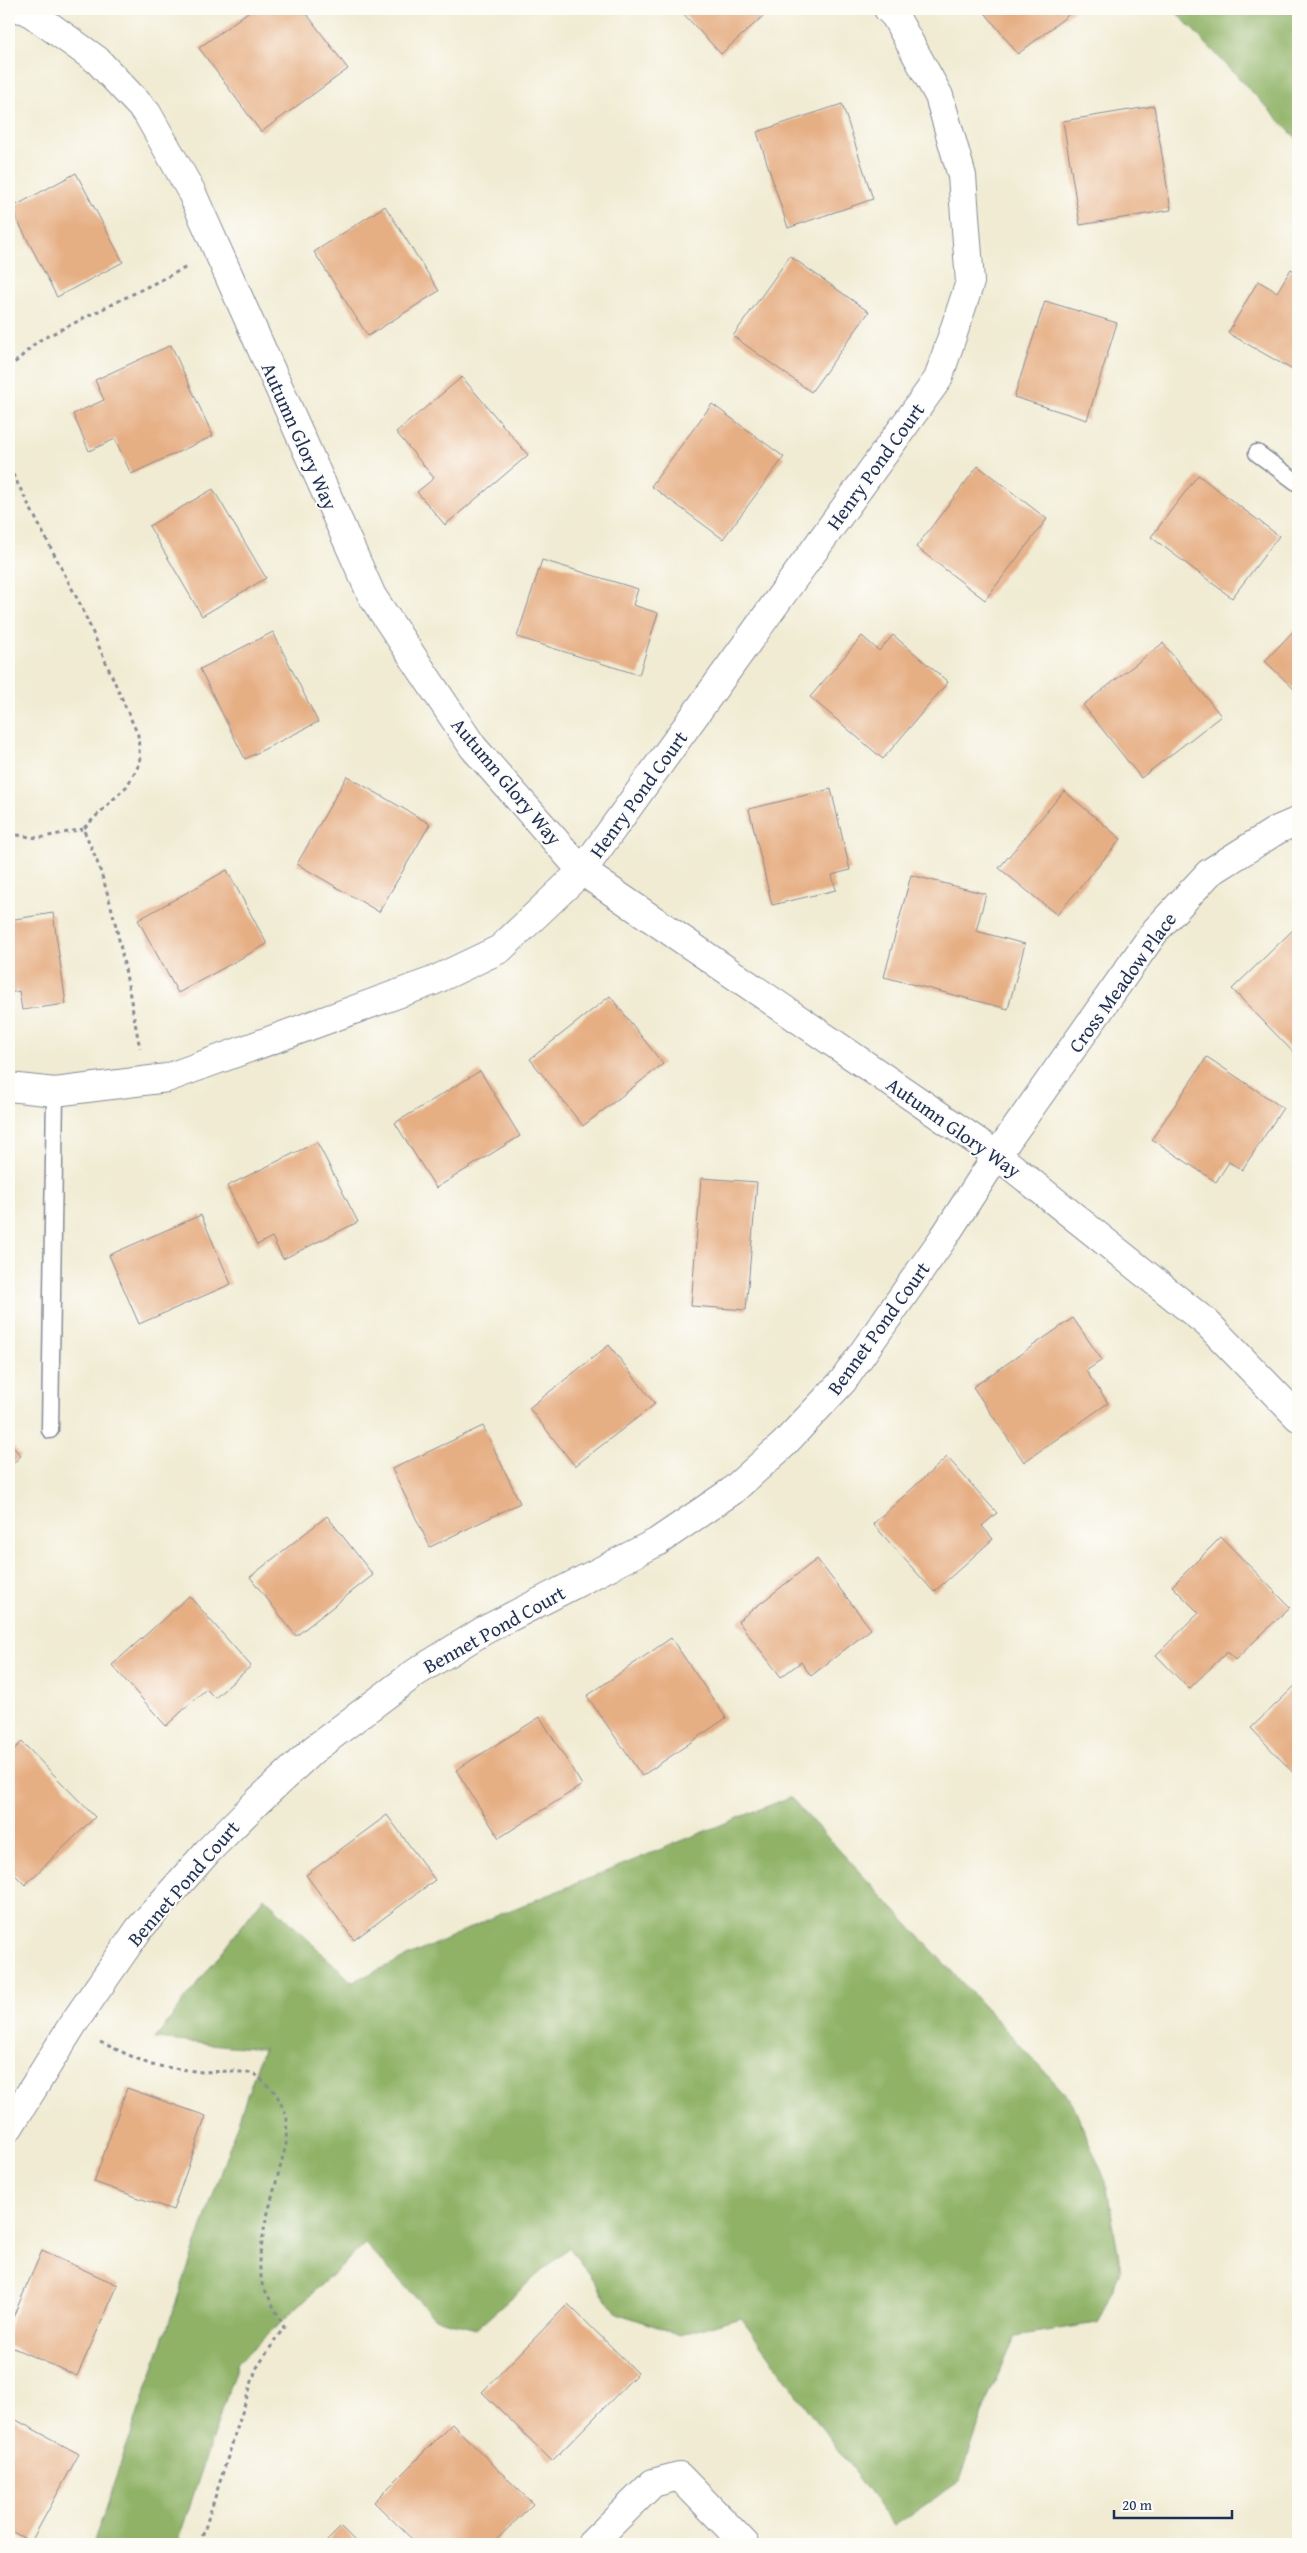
<svg xmlns="http://www.w3.org/2000/svg" width="1307" height="2553" font-family="'Gentium Book Plus',serif">
<style>
.forest{fill:#8fb266;stroke:#557062}
.building{fill:#e6ae83}
.lines{fill:none;stroke-linecap:round;stroke-linejoin:round}
.service-casing{stroke:#868d98;stroke-width:19}
.minor-casing{stroke:#868d98;stroke-width:30}
.path{stroke:#868d98;stroke-width:3;stroke-dasharray:4 4;stroke-linecap:butt}
.service{stroke:#fff;stroke-width:16}
.minor{stroke:#fff;stroke-width:28}
.labels{text-anchor:middle;dominant-baseline:central;stroke-width:4;stroke-linejoin:round;paint-order:stroke}
.street-label{font-size:20px;fill:#1b2f5e;stroke:#fdfcf7}
</style>
<rect width="100%" height="100%" fill="#fdfcf7"/>
<filter id="ink" filterUnits="userSpaceOnUse"><feTurbulence type="fractalNoise" baseFrequency=".02" numOctaves="2"/><feDisplacementMap in="SourceGraphic" scale="10" xChannelSelector="R" yChannelSelector="G"/><feConvolveMatrix kernelMatrix="1 2 1 2 8 2 1 2 1" color-interpolation-filters="sRGB"/></filter>
<filter id="wash" filterUnits="userSpaceOnUse"><feTurbulence type="fractalNoise" baseFrequency=".0096" numOctaves="4" result="noise"/><feDisplacementMap in="SourceGraphic" scale="20" xChannelSelector="R" yChannelSelector="G"/><feGaussianBlur stdDeviation="1.12" result="paint"/><feColorMatrix in="noise" values="0 0 0 0 0 0 0 0 0 0 0 0 0 0 0 0 0 1.4 0 .05"/><feComposite in="paint" operator="in"/></filter>
<g filter="url(#wash)">
<rect width="100%" height="100%" fill="#f0ebd2"/>
<path class="forest" d="M1173,9h125v131z
M790,1797l281,303 35,82 15,88 -24,53 -81,13 -28,61 -28,84 -66,45 -154,-209 -59,18 -64,-22 -48,-66 -93,82 -41,-11 -70,-74 -127,118 -61,182h-84l170,-495 -108,-10 109,-142 88,85 144,-66z"/>
<g id="blocks">
<path class="building" d="M252,9h51l45,60 -87,63 -62,-84z
M679,9h92l-50,45z
M982,9h94l-58,45z
M842,104l31,95 -85,29 -31,-96z
M1154,106l17,104 -91,15 -17,-104z
M76,173l47,89 -66,35 -46,-89z
M385,206l54,85 -71,45 -54,-84z
M790,256l79,56 -58,80 -78,-56z
M1291,269l7,4v100l-70,-40 30,-52 19,11z
M1045,301l72,22 -30,97 -73,-23z
M171,345l42,91 -82,38 -16,-35 -26,12 -16,-37 31,-14 -9,-20z
M462,377l66,78 -83,70 -28,-33 17,-14 -38,-46z
M712,404l72,53 -61,82 -72,-53z
M978,466l69,53 -62,81 -69,-53z
M1198,475l81,61 -47,62 -81,-61z
M213,489l53,89 -64,38 -53,-90z
M542,560l96,29 -5,16 25,8 -19,62 -122,-38z
M1298,626v67l-33,-32z
M273,632l45,90 -73,37 -45,-90z
M893,635l55,47 -65,77 -73,-62 52,-61 17,15z
M1163,643l58,73 -80,62 -58,-73z
M347,776l83,48 -51,88 -82,-48z
M831,789l19,81 -18,5 4,15 -64,15 -23,-96z
M1064,791l57,48 -64,76 -58,-47z
M227,870l40,74 -89,49 -40,-73z
M911,875l75,19 -10,37 49,13 -17,65 -124,-32z
M53,913l13,91 -44,6 -3,-19 -10,2v-73z
M1298,925v128l-2,2 -64,-66z
M610,996l53,68 -80,62 -53,-67z
M1207,1057l76,51 -41,62 -13,-8 -13,20 -64,-43z
M480,1071l40,65 -84,52 -41,-65z
M317,1142l41,80 -75,37 -11,-22 -15,8 -30,-59z
M701,1178l56,4 -11,128 -55,-4z
M201,1215l30,69 -92,40 -30,-69z
M1073,1318l29,42 -16,11 22,32 -84,59 -51,-75z
M609,1345l46,59 -80,62 -46,-58z
M483,1426l37,77 -90,44 -38,-78z
M9,1442l12,14 -12,11z
M947,1457l50,56 -15,13 11,13 -59,53 -61,-68z
M327,1516l46,59 -77,61 -46,-59z
M1221,1537l69,70 -55,53 -8,-8 -38,37 -33,-34 43,-42 -27,-27z
M817,1559l54,70 -60,47 -10,-14 -20,15 -43,-56z
M189,1596l62,70 -36,32 -9,-9 -40,37 -54,-61z
M671,1638l55,80 -84,58 -55,-80z
M1298,1683v95l-47,-50z
M540,1717l42,68 -83,53 -43,-68z
M22,1742l73,75 -70,68 -16,-16v-115z
M387,1815l48,65 -81,60 -48,-65z
M127,2088l79,28 -33,94 -79,-28z
M42,2251l76,34 -41,91 -68,-30v-20z
M568,2304l70,69 -86,88 -70,-69z
M9,2416l70,38 -48,88 -22,-12z
M452,2424l81,80 -41,40h-75l-43,-42z
M341,2527l17,17h-34z"/>
</g>
</g>
<g filter="url(#ink)">
<use href="#blocks" fill-opacity="0" stroke="#868d98" stroke-width="1"/>
<g class="lines">
<defs>
<path id="service" d="M1257,453l41,30
M50,1430l5,-338"/>
<path id="minor" d="M21,9l6,1 70,50 50,53 44,78 181,405 101,151 109,124 415,284 211,169 90,93
M9,1087l46,5 112,-14 266,-97 67,-32 82,-78 356,-492 32,-97 -8,-106 -23,-80 -44,-80 -7,-7
M9,2127l64,-103 66,-95 68,-77 50,-50 56,-52 102,-77 68,-42 174,-89 75,-51 51,-46 60,-64 101,-144 53,-82 159,-225 53,-57 68,-43 21,-9
M591,2544l62,-61 26,-7 66,68"/>
</defs>
<use href="#service" class="service-casing"/>
<use href="#minor" class="minor-casing"/>
<path class="path" d="M9,368l29,-27 149,-74
M9,467l72,139 57,129 2,28 -13,23 -44,43c33,67 42,146 57,219
M9,834l30,4 44,-9
M100,2042l51,23 51,7 32,-1 21,3 21,19 11,24 -1,28 -21,79 -6,37 3,23 22,43 -28,42 -56,175"/>
<use href="#service" class="service"/>
<use href="#minor" class="minor"/>
</g>
</g>
<g class="labels">
<g class="street-label">
<text transform="translate(300 436) rotate(66)">Autumn Glory Way</text>
<text transform="translate(875 466) rotate(-54)">Henry Pond Court</text>
<text transform="translate(507 781) rotate(50)">Autumn Glory Way</text>
<text transform="translate(638 794) rotate(-54)">Henry Pond Court</text>
<text transform="translate(1122 982) rotate(-54)">Cross Meadow Place</text>
<text transform="translate(954 1127) rotate(35)">Autumn Glory Way</text>
<text transform="translate(878 1328) rotate(-54)">Bennet Pond Court</text>
<text transform="translate(494 1629) rotate(-29)">Bennet Pond Court</text>
<text transform="translate(183 1883) rotate(-49)">Bennet Pond Court</text>
</g>
</g>
<rect width="1307" height="2553" fill="none" stroke="#fdfcf7" stroke-width="30"/>
<path d="M1114 2510v8h118v-8" fill="none" stroke="#1b2f5e" stroke-width="2.5"/>
<text x="1122" y="2510" font-size="15" fill="#1b2f5e" stroke="#fdfcf7" stroke-width="4" paint-order="stroke">20 m</text>
</svg>
